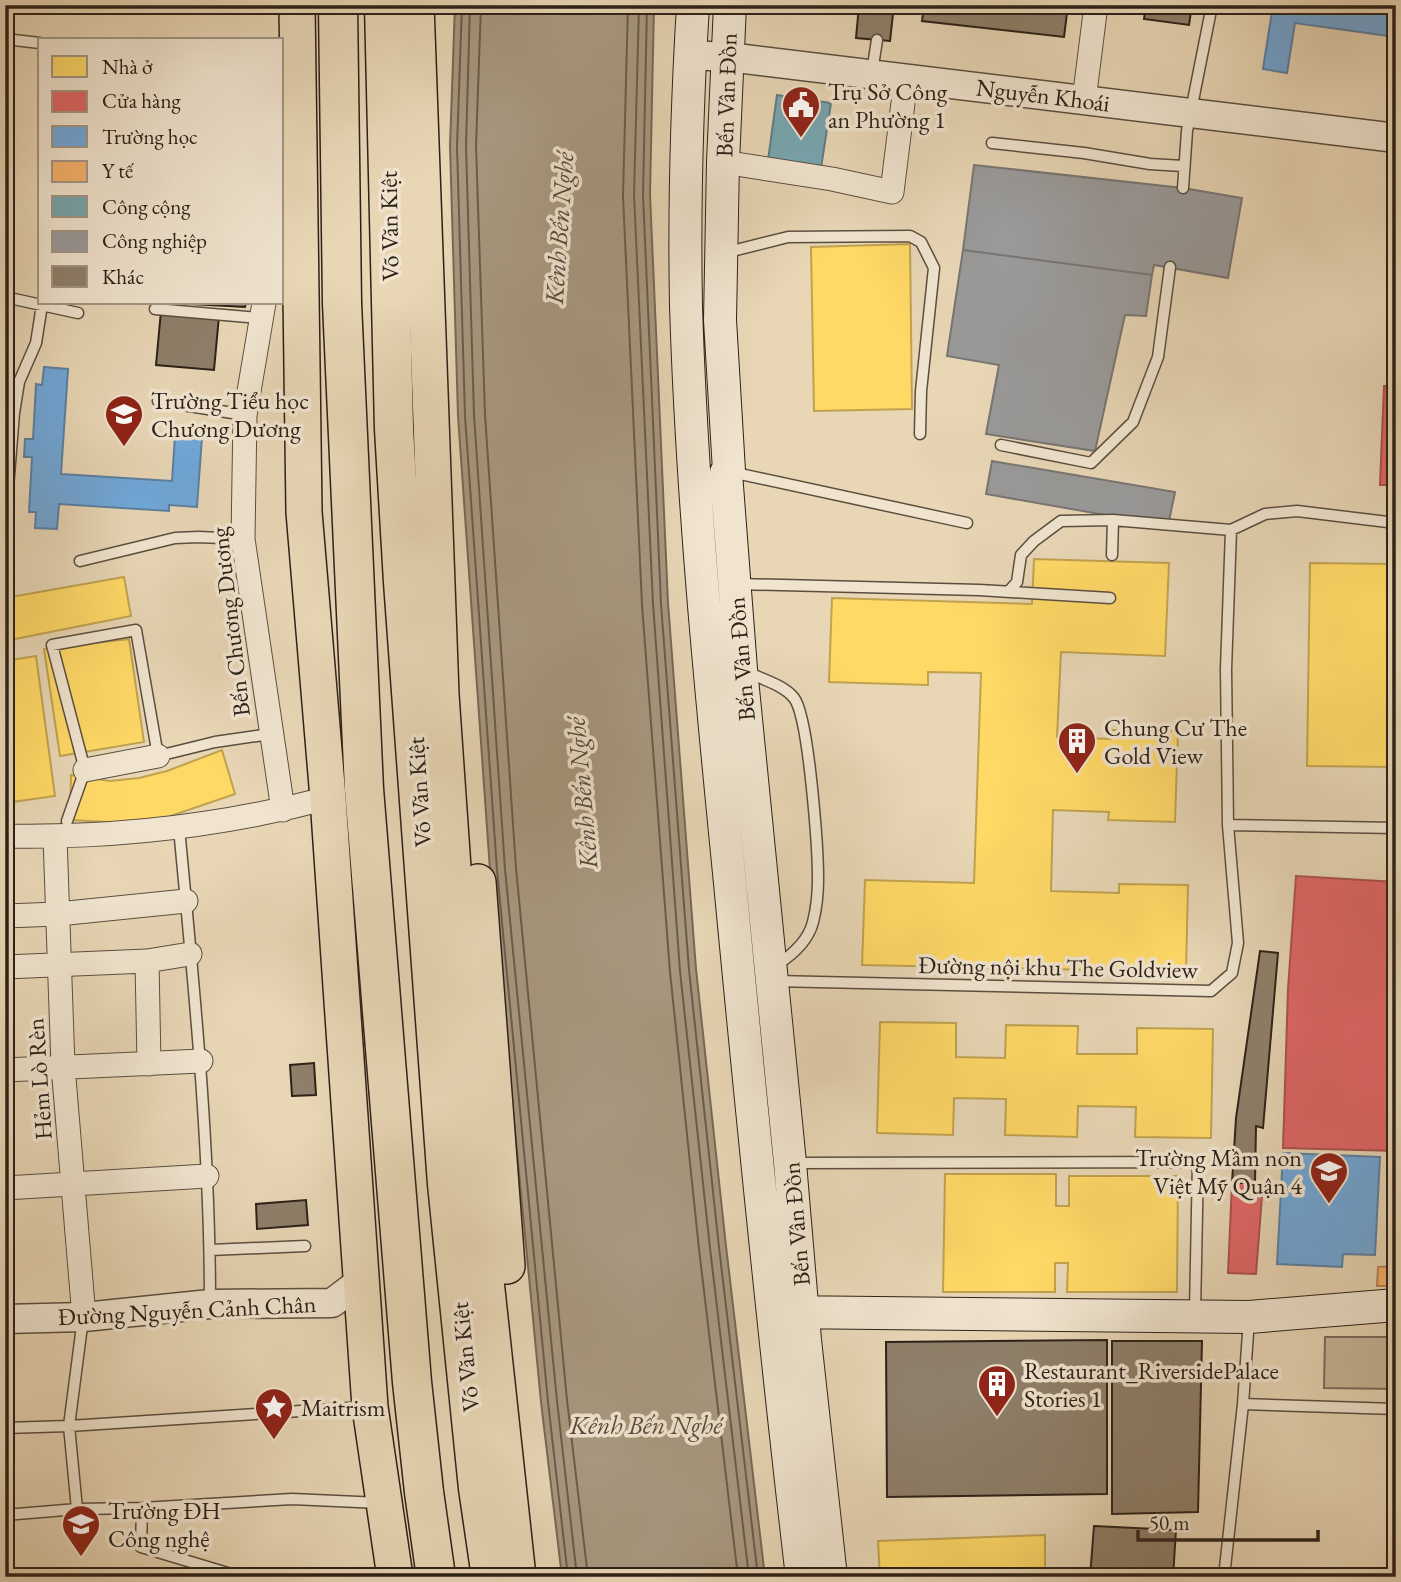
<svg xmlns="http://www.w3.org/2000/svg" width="1401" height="1582" font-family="'EB Garamond',serif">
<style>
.green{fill:#c8b79a;stroke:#7a6c5a;stroke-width:2}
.water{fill:#a89880;stroke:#766857;stroke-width:2}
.homes{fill:#ffd966;stroke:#c0a24f;stroke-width:2}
.shops{fill:#e06666;stroke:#aa514f;stroke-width:2}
.schools{fill:#6fa8dc;stroke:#5b80a2;stroke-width:2}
.health{fill:#f6b26b;stroke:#b98652;stroke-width:2}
.public{fill:#76a5af;stroke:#607d82;stroke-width:2}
.industry{fill:#999;stroke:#787573;stroke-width:2}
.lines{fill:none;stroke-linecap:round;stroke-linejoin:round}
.shore{stroke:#6a5c4c;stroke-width:2}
.building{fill:#8e7f6a;stroke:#2c2119;stroke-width:2}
.service-casing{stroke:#5b4e40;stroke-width:13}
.minor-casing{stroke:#5b4e40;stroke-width:25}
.tertiary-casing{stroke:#5b4e40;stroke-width:31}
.secondary-casing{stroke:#2c2119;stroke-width:34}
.primary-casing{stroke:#2c2119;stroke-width:38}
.trunk-casing{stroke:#2c2119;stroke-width:41}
.service{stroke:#f0e4cf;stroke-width:10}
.minor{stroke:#f0e4cf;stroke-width:23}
.tertiary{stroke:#f0e4cf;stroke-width:28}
.secondary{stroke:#f0e4cf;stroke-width:32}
.primary{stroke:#e8d6b5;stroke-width:35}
.trunk{stroke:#e8d6b5;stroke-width:38}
.labels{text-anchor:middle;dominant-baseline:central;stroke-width:7;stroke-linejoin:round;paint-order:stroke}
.poi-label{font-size:24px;fill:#2c2119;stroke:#f0e4cf;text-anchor:start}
.street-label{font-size:24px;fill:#2c2119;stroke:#f0e4cf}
.water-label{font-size:26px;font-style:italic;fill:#574b3d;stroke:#f0e4cf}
</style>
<rect width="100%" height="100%" fill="#e8d6b5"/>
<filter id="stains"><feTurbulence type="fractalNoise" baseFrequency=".00286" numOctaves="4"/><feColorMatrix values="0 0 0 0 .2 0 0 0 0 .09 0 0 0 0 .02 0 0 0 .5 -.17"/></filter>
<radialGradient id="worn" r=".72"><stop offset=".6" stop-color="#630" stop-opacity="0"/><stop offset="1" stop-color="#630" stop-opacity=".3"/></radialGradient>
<path class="green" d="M1325,1337h71v52l-72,-1z"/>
<path class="water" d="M455,5h199l-4,190 18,408 28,366 30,277 39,331h-203l-21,-175 -51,-532 -32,-454 -8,-270z"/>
<path class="homes" d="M910,244l2,165 -98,2 -3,-164z
M1034,559l135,4 -4,93 -104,-4 -4,85 54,2v-9l67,1 -3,91 -67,-2 1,-8 -56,-2 -2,81 68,2v-9l69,1 -2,87 -324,-7 3,-85 109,3 7,-210 -53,-1v13l-99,-3 3,-84 200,6z
M1310,563l86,1 -1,203 -88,-1z
M124,577l7,39 -126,25v-43z
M129,639l15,103 -84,14 -16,-107z
M36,656l19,140 -50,7v-142z
M222,750l13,44 -79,27 -29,2 -57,-3 1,-45 39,6 29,-3 28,-7z
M880,1022l76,1v34l49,1 1,-33 72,1 -1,28h60v-26l76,1 -2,109 -76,-1 1,-30 -58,-1 -1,31 -72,-2 1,-36 -52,-1 -1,37 -76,-2z
M945,1174h111v32h13v-30h109l-1,116h-110l1,-29h-13v29h-112z
M1045,1535v42h-165l-2,-36z"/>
<path class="shops" d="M1384,386h12v99h-16z
M1296,876l100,6v269l-113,-3 5,-159z
M1232,1183h31l-7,91 -28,-1z"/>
<path class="schools" d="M1273,5h123v32l-101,-14 -8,50 -24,-4z
M44,367l24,2 -7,105 111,7 3,-45 27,1 -5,70 -28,-2v6l-110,-7 -2,25 -22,-1 1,-16h-7l3,-55h-8l1,-18h8l3,-55 6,1z
M1283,1153l97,4 -5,98 -32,-1 -1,13 -65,-3z"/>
<path class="health" d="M1396,1266v20h-19l1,-19z"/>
<path class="public" d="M777,95l54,8 -10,65 -53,-8z"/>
<path class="industry" d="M974,165l209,23 59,10 -14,80 -74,-13 -2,10 -189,-25z
M963,250l189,25 -6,41 -21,-1 -30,136 -109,-17 13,-69 -52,-9z
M992,461l183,31 -7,34 -182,-32z
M1392,1157h4v90h-8z"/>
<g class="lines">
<path class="shore" d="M462,5l-5,141 8,270 32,454 51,532 20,175
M470,5l-4,141 8,269 31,454 52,532 20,176
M481,5l-5,141 9,269 31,453 51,532 21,177
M628,5l-5,191 19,409 28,367 29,277 39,328
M639,5l-5,190 19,409 27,367 30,277 39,329
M647,5l-4,190 18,409 28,366 30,277 39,330"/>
</g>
<path class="building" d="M859,5h35l-4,36 -34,-3z
M924,5h144l-4,32 -142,-16z
M1146,5h46l-3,20 -45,-6z
M172,303h74l-1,4z
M161,311l58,5 -5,54 -58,-5z
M1260,951l18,2 -15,175 -7,-2 -1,57h-23l4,-65z
M314,1063l2,32 -24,1 -2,-31z
M306,1200l2,25 -51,4 -1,-25z
M1107,1340v154l-220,3 -1,-155z
M1112,1341h90l-4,171 -86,2z
M1094,1526l82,4 -3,47h-83z"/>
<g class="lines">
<defs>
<path id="service" d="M5,39l35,4
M872,72l5,-32
M992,143l92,10 66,11 33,2
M1183,188l4,-57 25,-126
M724,253l64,-16 122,-1 11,6 13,26 -13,123 -1,43
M5,297l73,16
M155,309l105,9
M158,401l87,14
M1001,445l90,18 42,-41 25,-65 12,-90
M731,472l236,51
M6,513l8,-100 5,-31 17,-39 6,-38
M1112,555l1,-35
M80,561l95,-23 24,-1 44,2
M738,584l241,6 131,8
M1009,591l8,-9 4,-27 13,-14 27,-20 52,-1 118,10 34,-16 32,-3 99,12
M747,672c14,7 37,13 47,26 15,19 24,152 24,181 0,14 -2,31 -5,43 -5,20 -22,34 -38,44
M67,821l18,-51 -33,-125 84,-15 22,126 57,-14 55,-8
M1228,825l168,3
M179,828c15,159 31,316 31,476
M774,981l437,10 21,-18 6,-30 -10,-118 -2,-156 5,-139
M793,1163l405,-1 -3,150
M210,1250l95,-4
M1243,1404l153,5
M5,1428l64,-2 295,-19
M142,1508l-1,39 90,27 33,3
M77,1509l-8,-83 14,-108
M5,1515l72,-6 65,-1 150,-9 88,4
M5,1560l2,-45
M1224,1577l19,-173 6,-85
M1395,1577l1,-9"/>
<path id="minor" d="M1084,100l12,-95
M723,162l109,17 60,13 14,-113
M264,303l-19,112 -2,124 40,271
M85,770l73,-14
M5,836c109,2 217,-10 323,-38
M55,837l8,229 21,251
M5,916l53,-2 128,-13
M147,961l2,103
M5,967l142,-6 43,-7
M5,1070l196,-9
M5,1188l202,-12"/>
<path id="tertiary" d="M690,55l38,2 668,81
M5,1319l79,-2 126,-13 122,-1 29,-22"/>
<path id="secondary" d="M693,5c-6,100 -9,201 -7,301 6,193 25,385 44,577 22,232 45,463 72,694
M730,5l-7,157 -3,158 9,151 -3,2 15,196 49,494 15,177 26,237
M783,1312l466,5 147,-12"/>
<path id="primary" d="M297,5l7,507 24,286 42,609 25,170
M416,5l25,690 33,475 44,407
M478,882l29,384"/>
<path id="trunk" d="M338,5l4,298 22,486 48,593 12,110 12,85
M384,5l10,424 9,153 44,602 31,304 13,89"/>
</defs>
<use href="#service" class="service-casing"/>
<use href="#minor" class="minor-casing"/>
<use href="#tertiary" class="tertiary-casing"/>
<use href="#secondary" class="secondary-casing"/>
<use href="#primary" class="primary-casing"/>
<use href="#trunk" class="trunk-casing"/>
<use href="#service" class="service"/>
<use href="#minor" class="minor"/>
<use href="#tertiary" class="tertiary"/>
<use href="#secondary" class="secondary"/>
<use href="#primary" class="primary"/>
<use href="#trunk" class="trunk"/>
</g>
<defs>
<symbol id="civic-pin" viewBox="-11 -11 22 30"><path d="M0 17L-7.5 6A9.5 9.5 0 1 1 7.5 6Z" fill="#8f2418" stroke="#f0e4cf"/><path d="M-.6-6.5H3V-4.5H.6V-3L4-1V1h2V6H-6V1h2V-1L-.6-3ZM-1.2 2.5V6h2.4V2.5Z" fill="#fff"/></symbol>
<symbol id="school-pin" viewBox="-11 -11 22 30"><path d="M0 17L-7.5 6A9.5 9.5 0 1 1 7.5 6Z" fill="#8f2418" stroke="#f0e4cf"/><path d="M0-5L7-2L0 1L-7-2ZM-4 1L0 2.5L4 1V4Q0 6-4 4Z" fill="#fff"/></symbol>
<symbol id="building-pin" viewBox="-11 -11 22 30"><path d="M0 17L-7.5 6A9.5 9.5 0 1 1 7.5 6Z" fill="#8f2418" stroke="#f0e4cf"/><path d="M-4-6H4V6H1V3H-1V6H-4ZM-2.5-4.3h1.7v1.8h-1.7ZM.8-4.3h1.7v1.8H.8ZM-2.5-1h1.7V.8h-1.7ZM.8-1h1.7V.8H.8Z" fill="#fff"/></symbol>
<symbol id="sight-pin" viewBox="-11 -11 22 30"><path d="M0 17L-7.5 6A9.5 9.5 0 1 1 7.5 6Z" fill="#8f2418" stroke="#f0e4cf"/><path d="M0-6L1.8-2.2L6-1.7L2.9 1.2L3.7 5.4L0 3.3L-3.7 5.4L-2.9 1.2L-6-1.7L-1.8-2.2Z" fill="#fff"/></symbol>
<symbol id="university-pin" viewBox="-11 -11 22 30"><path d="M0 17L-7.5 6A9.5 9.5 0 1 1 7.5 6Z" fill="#8f2418" stroke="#f0e4cf"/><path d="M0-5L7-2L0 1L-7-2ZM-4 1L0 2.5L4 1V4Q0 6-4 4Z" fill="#fff"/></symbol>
</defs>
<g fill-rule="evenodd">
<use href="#civic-pin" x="779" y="83" width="44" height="60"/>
<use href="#school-pin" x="102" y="392" width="44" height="60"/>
<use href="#building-pin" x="1055" y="719" width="44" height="60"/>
<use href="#school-pin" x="1307" y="1149" width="44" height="60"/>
<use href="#building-pin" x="975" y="1362" width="44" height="60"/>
<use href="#sight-pin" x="252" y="1385" width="44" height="60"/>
<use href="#university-pin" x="59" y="1502" width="44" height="60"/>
</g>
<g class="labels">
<g class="poi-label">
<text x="828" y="91">Trụ Sở Công<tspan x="828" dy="28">an Phường 1</tspan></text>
<text x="151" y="400">Trường Tiểu học<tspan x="151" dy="28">Chương Dương</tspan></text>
<text x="1104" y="727">Chung Cư The<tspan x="1104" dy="28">Gold View</tspan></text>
<text x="1302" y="1157" text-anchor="end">Trường Mầm non<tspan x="1302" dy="28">Việt Mỹ Quận 4</tspan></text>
<text x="1024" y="1370">Restaurant_RiversidePalace<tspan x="1024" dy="28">Stories 1</tspan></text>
<text x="301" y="1407">Maitrism</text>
<text x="108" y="1510">Trường ĐH<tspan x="108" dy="28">Công nghệ</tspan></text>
</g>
<g class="street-label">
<text transform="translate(726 95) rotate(-88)">Bến Vân Đồn</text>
<text transform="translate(1043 95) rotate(7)">Nguyễn Khoái</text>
<text transform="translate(389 226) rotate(-91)">Võ Văn Kiệt</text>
<text transform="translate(230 622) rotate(-97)">Bến Chương Dương</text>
<text transform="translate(741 659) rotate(-95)">Bến Vân Đồn</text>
<text transform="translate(419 792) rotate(-94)">Võ Văn Kiệt</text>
<text transform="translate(1058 967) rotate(1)">Đường nội khu The Goldview</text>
<text transform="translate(39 1079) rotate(-94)">Hẻm Lò Rèn</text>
<text transform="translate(796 1224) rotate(-95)">Bến Vân Đồn</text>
<text transform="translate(187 1310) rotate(-3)">Đường Nguyễn Cảnh Chân</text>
<text transform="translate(465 1357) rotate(-96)">Võ Văn Kiệt</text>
</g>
<g class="water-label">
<text transform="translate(559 228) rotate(-86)">Kênh Bến Nghé</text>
<text transform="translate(582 793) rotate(-95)">Kênh Bến Nghé</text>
<text x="646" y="1425">Kênh Bến Nghé</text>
</g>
</g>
<rect width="1401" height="1582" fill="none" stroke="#e8d6b5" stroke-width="28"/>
<rect x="7" y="7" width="1387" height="1568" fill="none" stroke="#2c2119" stroke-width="3.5"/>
<rect x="14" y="14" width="1373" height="1554" fill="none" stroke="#2c2119" stroke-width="2"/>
<rect x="38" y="38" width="245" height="266" fill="#f0e4cf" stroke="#a29686" stroke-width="2"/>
<rect x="52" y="56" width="35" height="21" fill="#ffd966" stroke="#a29686" stroke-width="2"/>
<text x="102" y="74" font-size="21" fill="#2c2119">Nhà ở</text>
<rect x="52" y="91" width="35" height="21" fill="#e06666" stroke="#a29686" stroke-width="2"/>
<text x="102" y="108" font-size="21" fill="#2c2119">Cửa hàng</text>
<rect x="52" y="126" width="35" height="21" fill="#6fa8dc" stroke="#a29686" stroke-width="2"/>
<text x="102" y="144" font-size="21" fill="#2c2119">Trường học</text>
<rect x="52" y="161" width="35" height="21" fill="#f6b26b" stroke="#a29686" stroke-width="2"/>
<text x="102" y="178" font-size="21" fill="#2c2119">Y tế</text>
<rect x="52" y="196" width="35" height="21" fill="#76a5af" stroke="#a29686" stroke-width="2"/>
<text x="102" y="214" font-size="21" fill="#2c2119">Công cộng</text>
<rect x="52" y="231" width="35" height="21" fill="#999999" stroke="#a29686" stroke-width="2"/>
<text x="102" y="248" font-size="21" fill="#2c2119">Công nghiệp</text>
<rect x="52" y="266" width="35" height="21" fill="#8e7f6a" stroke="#a29686" stroke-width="2"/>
<text x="102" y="284" font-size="21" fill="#2c2119">Khác</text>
<path d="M1138 1530v10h180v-10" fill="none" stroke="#2c2119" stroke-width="3.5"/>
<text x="1149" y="1530" font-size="21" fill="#2c2119" stroke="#f0e4cf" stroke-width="5" paint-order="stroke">50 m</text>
<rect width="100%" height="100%" filter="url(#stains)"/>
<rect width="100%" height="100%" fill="url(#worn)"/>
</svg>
